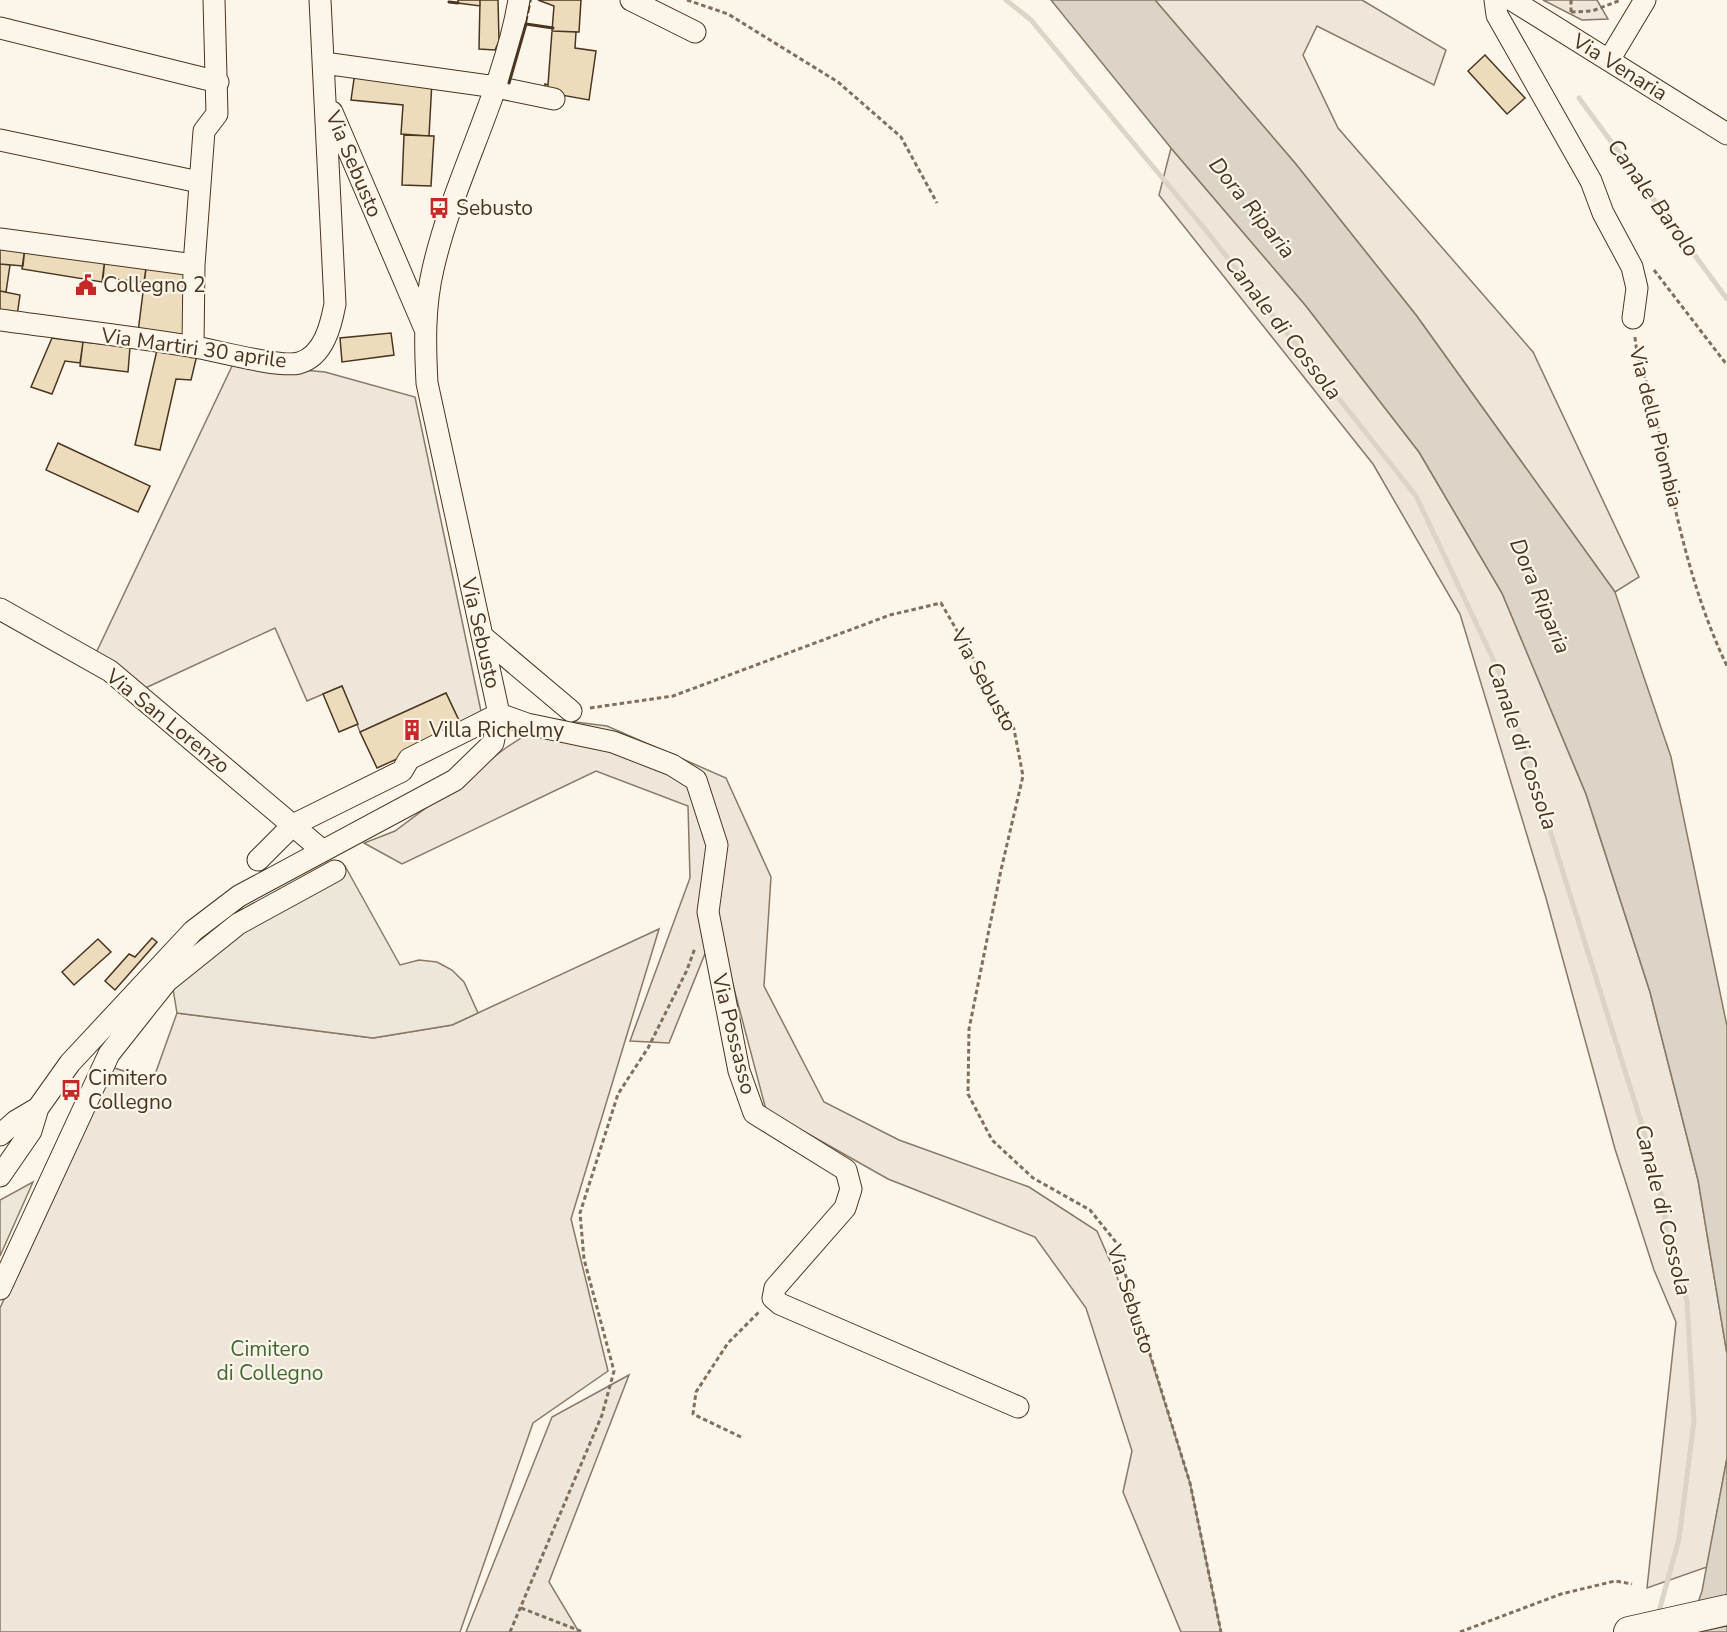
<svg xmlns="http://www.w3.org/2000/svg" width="1727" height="1632" font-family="'Nunito Sans',sans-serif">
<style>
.green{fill:#ede6d9;stroke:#887966;stroke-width:1.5}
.parking{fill:#ede7d9;stroke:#887966;stroke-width:1.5}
.water{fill:#dcd4c6;stroke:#887966;stroke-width:1.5}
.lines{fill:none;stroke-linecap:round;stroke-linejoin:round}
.stream{stroke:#dcd4c6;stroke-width:5}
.building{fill:#ecdcbc;stroke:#4a3520;stroke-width:1.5}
.minor-casing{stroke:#4a3520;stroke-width:23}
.highway-casing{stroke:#4a3520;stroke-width:32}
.path{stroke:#7f6f5c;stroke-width:3;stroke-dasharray:4.5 3;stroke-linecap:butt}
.minor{stroke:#fbf6e9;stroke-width:21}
.highway{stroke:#fbf6e9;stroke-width:30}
.fence{stroke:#4a3520;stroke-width:1.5;stroke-dasharray:8 3;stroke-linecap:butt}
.wall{stroke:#4a3520;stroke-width:3}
.labels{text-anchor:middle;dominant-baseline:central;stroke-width:4.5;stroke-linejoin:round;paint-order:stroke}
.street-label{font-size:21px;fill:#4a3520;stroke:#fbf6e9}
.poi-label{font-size:21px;fill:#4a3520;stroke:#fbf6e9;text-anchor:start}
.park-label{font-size:21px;fill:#436837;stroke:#fbf6e9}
.water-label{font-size:22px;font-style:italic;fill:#4a3520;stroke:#fbf6e9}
</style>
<rect width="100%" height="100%" fill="#fbf6e9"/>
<path class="green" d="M1155,0h207l84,50 -12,35 -117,-59 -14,29 35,73 195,224 106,225 -24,15 -199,-277 -121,-152z
M1543,0h54l11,19 -26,1z
M1171,148l135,158 113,146 83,141 84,201 64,198 48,188 29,174v104l-20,109 -60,21 29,-266 -22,-52 -39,-121 -69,-251 -86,-284 -87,-150 -214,-269z
M233,364l92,8 90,25 67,319 -19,13 -17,-36 -86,39 -18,-46 -35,15 -32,-73 -134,62 -45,-37z
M551,719l56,7 119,52 45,99 -7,109 60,116 75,38 130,47 68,44 50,115 43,137 31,149h-40l-58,-140 9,-41 -46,-143 -51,-71 -147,-58 -122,-69 -49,-186 -48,119 -39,-2 60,-163 -2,-72 -92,-35 -194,93 -38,-21 31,-12 112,-84z
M659,929l-88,290 37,152 -75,52 -73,209h-460v-324l111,-241 42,13 24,-67 196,25 79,-13z
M629,1375l-80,207 30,50h-113l86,-215z"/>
<path class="parking" d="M345,866l55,99 19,-5 18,2 15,8 12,12 14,31 -26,12 -79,13 -196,-25 -4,-24 53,-58z
M33,1182l-33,74v-56z"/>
<path class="water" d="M1051,0h104l140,163 121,152 199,277 56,165 56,269v328l-29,-174 -48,-188 -64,-198 -84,-201 -83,-141 -113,-146 -135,-158z
M1727,1458v174h-39l14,-41z"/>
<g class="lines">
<path class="stream" d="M1006,0l25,20 173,208 212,268 87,184 138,442 23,83 2,25 21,71 7,120 -15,118 -21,76
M1579,98l148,201"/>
</g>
<path class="building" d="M458,0h22v6l-22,-3z
M480,0h18l1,41 -4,9 -16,-1z
M538,0h43l-2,32 -27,-1 2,-25z
M552,31l24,1 -1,16 21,3 -7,49 -45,-8 1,-8 3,1z
M1485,55l40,43 -18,16 -39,-43z
M355,72l77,9 -3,55 -28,-2 2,-29 -52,-5z
M404,135l30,1 -3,50 -29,-1z
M0,245l25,2 -2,19 -23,-2z
M25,247l80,11 -3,24 -80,-13z
M105,258l42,3 -3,21 -41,-4z
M147,261l38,6 3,73 -50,-8z
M0,264l10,1 -4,27 -6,-1z
M0,291l20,4 -3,21 -17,-3z
M391,333l3,22 -52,7 -2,-24z
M52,338l31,4 -3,21 -15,-2 -13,33 -21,-7z
M83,342l47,5 -2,25 -48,-6z
M157,350l40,5 -6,25 -15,-1 -16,71 -25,-5z
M58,443l92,43 -12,26 -92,-42z
M342,686l16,38 -19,8 -16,-38z
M446,693l17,36 -86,39 -17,-36z
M152,938l5,4 -42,48 -10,-9 24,-27 6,3z
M98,939l13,13 -37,33 -12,-13z"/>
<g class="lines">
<defs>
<path id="minor" d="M631,0l64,32
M1495,0l2,15 94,166 12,32 29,54 5,21 -4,30
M1512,0l215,134
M0,28l218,54
M1609,60l36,-60
M324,63l172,24 58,12
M332,112l93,217
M0,140l199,42
M0,239l194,26
M0,320c65,9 130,16 195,27 23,4 84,21 104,16 25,-7 32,-38 36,-59l-15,-304
M193,347l1,-82 10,-134 13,-17 -3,-114
M0,609l110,62 213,180
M482,636l89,75
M499,714l28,10 86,18 59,23 24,15 21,65 -9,67 31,159 15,42 92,57 5,19 -6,19 -70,80 -2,10 7,6 238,103
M258,860l35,-35 109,-54 7,-12 90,-45
M0,1135l16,-14 22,-13
M0,1176l31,-45 7,-23 32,-45 123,-132 46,-35 216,-116 38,-37 6,-29 -72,-331c-2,-38 -3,-76 6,-114 21,-92 70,-175 86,-269
M0,1289l109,-235 34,-43 24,-30 71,-57 97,-53"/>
<path id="highway" d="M1629,1632l98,-22"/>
</defs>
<use href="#minor" class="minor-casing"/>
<use href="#highway" class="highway-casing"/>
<path class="path" d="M687,0l41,14 110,68 63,55 36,66
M1571,0v12
M1571,12l21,-1 29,-11
M1654,270l73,95
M1635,337c2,27 15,49 20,75 17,85 34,175 72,254
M590,708l83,-12 217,-81 51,-12 73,126 9,47 -22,94 -32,159 -1,65 24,46 41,38 57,32 25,31 75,242 31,149
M741,1437l-48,-23 3,-22 32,-49 31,-31
M521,1608l62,24
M510,1632l92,-217 12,-44 -30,-112 -4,-46 38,-119 30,-46 39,-78 8,-22
M1460,1632l101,-38 54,-13 17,3"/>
<use href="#minor" class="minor"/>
<use href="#highway" class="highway"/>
<path class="fence" d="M526,24l5,-24"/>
<path class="wall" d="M449,2l9,1
M509,83l17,-59 27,4"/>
</g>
<defs>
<symbol id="bus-bare" viewBox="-9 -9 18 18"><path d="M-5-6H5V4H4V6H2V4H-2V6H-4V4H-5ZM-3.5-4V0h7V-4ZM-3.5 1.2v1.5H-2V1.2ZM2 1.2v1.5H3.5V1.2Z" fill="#c62828" stroke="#fbf6e9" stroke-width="2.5" paint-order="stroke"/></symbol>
<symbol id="civic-bare" viewBox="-9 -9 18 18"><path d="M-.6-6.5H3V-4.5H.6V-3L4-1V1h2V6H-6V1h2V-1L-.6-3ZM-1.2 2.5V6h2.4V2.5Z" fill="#c62828" stroke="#fbf6e9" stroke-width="2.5" paint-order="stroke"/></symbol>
<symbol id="building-bare" viewBox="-9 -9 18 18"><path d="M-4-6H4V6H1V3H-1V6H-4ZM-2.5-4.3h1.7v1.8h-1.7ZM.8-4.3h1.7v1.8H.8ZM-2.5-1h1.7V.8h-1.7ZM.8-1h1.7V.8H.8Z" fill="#c62828" stroke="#fbf6e9" stroke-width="2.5" paint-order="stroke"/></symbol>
</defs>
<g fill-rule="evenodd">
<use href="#bus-bare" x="424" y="193" width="30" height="30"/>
<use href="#civic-bare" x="71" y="270" width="30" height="30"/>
<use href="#building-bare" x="397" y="715" width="30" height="30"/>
<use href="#bus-bare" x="56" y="1075" width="30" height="30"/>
</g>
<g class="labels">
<g class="street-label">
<text transform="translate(1620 67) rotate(32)">Via Venaria</text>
<text transform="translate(354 164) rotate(67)">Via Sebusto</text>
<text transform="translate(194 348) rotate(8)">Via Martiri 30 aprile</text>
<text transform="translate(1656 427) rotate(76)">Via della Piombia</text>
<text transform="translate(481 633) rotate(77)">Via Sebusto</text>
<text transform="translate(984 680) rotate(61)">Via Sebusto</text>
<text transform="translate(168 721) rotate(39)">Via San Lorenzo</text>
<text transform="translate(734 1034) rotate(76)">Via Possasso</text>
<text transform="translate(1131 1299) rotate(72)">Via Sebusto</text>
</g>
<g class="poi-label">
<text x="456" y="208">Sebusto</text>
<text x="103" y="285">Collegno 2</text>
<text x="429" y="730">Villa Richelmy</text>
<text x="88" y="1078">Cimitero<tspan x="88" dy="24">Collegno</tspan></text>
</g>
<g class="park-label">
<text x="270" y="1349">Cimitero<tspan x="270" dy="24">di Collegno</tspan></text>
</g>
<g class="water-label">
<text transform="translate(1653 198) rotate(54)">Canale Barolo</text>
<text transform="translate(1252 208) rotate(51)">Dora Riparia</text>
<text transform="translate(1283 328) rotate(52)">Canale di Cossola</text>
<text transform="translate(1540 596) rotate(67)">Dora Riparia</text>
<text transform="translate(1522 746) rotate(71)">Canale di Cossola</text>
<text transform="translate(1663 1210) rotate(76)">Canale di Cossola</text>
</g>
</g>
</svg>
